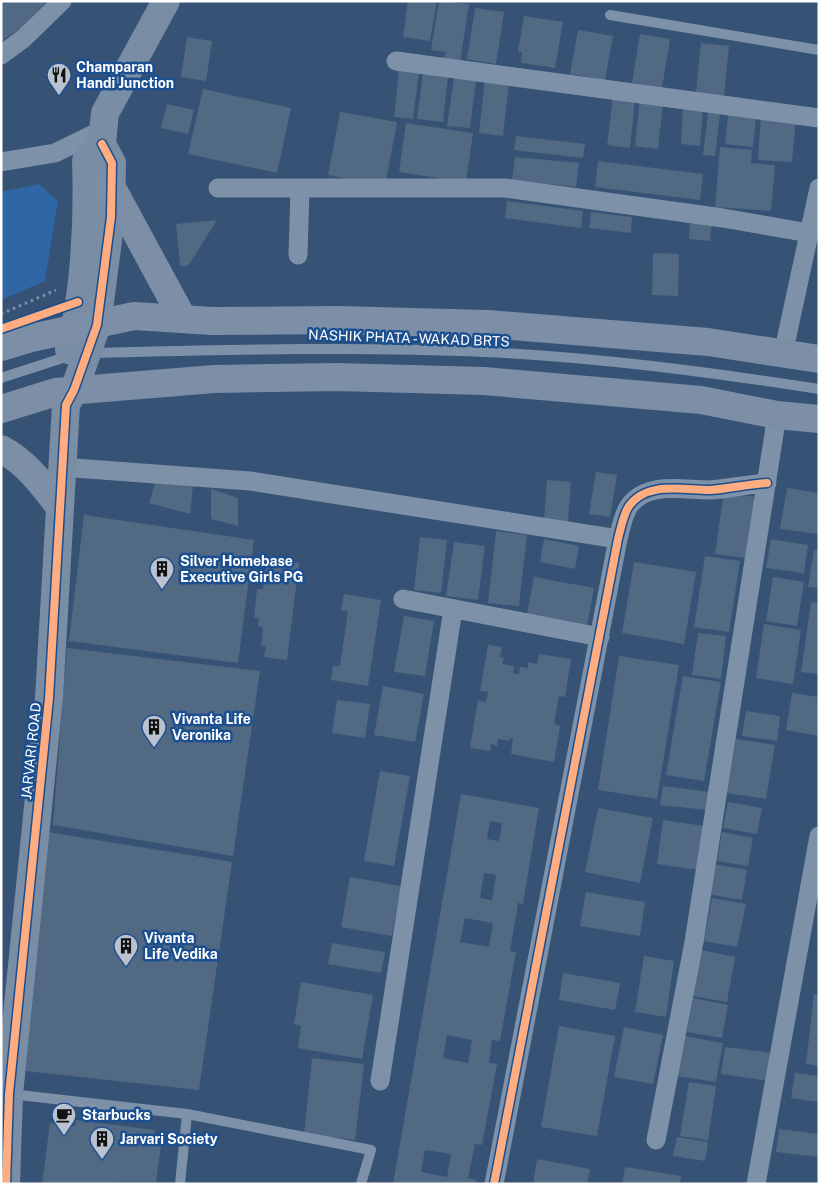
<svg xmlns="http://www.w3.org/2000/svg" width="820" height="1185" font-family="'Public Sans',sans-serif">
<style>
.green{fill:#2f66a5}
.building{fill:#526984;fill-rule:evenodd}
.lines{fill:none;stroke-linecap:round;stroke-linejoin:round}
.path{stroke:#7d92a8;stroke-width:3;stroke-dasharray:2.5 4;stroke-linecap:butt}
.lane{stroke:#7d92a8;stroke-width:10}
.street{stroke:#7d92a8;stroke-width:19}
.secondary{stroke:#798da4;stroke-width:28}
.primary{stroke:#7d8ea7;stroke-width:28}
.cycleway-casing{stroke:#1b4f8f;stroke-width:11}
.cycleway{stroke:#ffac80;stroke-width:8}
.labels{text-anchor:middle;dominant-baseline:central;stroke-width:5;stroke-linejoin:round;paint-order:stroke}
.poi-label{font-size:14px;font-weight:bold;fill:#fff;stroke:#1b4f8f;text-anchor:start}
.street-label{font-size:14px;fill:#fff;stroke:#1b4f8f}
</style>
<rect width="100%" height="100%" fill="#365274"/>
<path class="green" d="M39,184l19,17 -13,80 -44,19v-108z"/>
<path class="building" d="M1,1h46l-26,27 -20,13z
M408,1h29l-7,40 -27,-4z
M439,1l30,3 -9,59 -16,-3 1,-8 -14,-2z
M475,8l29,4 -8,52 -29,-5z
M524,16l39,6 -8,46 -34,-5 1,-11h-4z
M578,30l35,6 -8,44 -35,-6z
M640,34l30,5 -8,49 -30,-5z
M187,37l25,4 -6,40 -25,-4z
M701,43l28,3 -5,50 -28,-3z
M399,70l20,2 -6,47 -19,-2z
M423,74l25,2 -5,46 -26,-3z
M454,77l22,3 -6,48 -23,-2z
M485,79l24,3 -6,54 -24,-3z
M203,89l88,19 -14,65 -89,-19z
M613,97l22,2 -5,49 -23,-3z
M640,99l23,3 -5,47 -23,-3z
M167,104l27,6 -6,24 -27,-6z
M683,106l20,1 -3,39 -19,-2z
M340,112l57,10 -12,64 -57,-11z
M708,113l12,1 -5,42 -12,-1z
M728,115l28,2 -3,30 -28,-3z
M761,117l35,3 -4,42 -34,-2z
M406,123l67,10 -7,49 -67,-10z
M516,136l69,8 -2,14 -69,-8z
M720,147l32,3 -1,13 24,2 -4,46 -56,-4z
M515,157l64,6 -3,24 -64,-7z
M598,161l105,13 -3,26 -105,-13z
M507,201l76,10 -2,17 -76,-10z
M591,212l41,5 -1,16 -42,-5z
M217,220l-29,46h-8l-4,-42z
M690,220l22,2 -2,19 -21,-2z
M653,253l26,1 -1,42 -26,-1z
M596,472l21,3 -7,42 -21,-3z
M156,480l37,5 -3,29 -41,-11z
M547,480l24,2 -3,40 -24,-2z
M787,488l32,5 -1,41 -38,-5z
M211,489l27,9v28l-27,-7z
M724,492l37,6 -9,61 -37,-5z
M84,515l170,25 -16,123 -169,-22z
M496,531l31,4 -8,71 -31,-3z
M420,537l27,3 -6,53 -27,-3z
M544,539l35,7 -4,23 -35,-7z
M771,539l37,6 -4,28 -38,-5z
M454,542l31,4 -7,54 -32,-4z
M814,550h5v38l-11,-1z
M705,556l35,5 -11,71 -35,-5z
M290,562l9,1 -12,97 -23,-3 2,-10 -5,-1 2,-19 -5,-1 1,-8h-5l3,-29h6l3,-25 24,3z
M634,562l62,10 -12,72 -62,-11z
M534,577l60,11 -7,38 -60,-12z
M773,577l31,5 -7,44 -31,-5z
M344,594l37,6 -13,86 -37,-6 2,-14h7l8,-55 -7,-1z
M811,602l8,1v71l-18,-2z
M404,616l30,5 -9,55 -31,-4z
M764,624l37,6 -8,54 -37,-6z
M698,633l28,3 -5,43 -29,-4z
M488,645l14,2 -2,10 4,1 -2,6 12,2 -1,7 6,1 1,-7 8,1v-6l9,2 2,-10 32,5 -6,38 -6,-1 -5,28 6,2 -6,36 -43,-8 2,-15 -4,-1v3l-11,-2 -1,7 -6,-2 -1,7 -20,-3 8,-48 8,2 2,-10 -8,-1z
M67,648l193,23 -27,185 -180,-31z
M619,656l60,9 -22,134 -59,-9z
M683,676l38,6 -17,99 -38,-6z
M383,686l41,8 -9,48 -41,-7z
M792,693l27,4v39l-33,-6z
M337,700l33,4 -5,34 -33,-5z
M746,711l34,5 -3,25 -35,-5z
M736,739l39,6 -9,54 -39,-6z
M380,771l30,5 -16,90 -30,-5z
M663,786l47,6 -2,18 -48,-5z
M461,794l78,14 -16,96 -5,-1 -8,48 6,1 -16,89 -8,-1 -3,23 8,1 -15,81 -7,-1 -7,34 8,2v4h-83zM490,821l12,2 -3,18 -12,-2zM484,873l12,2 -4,25 -12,-2zM465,918l28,5 -4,24 -29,-5zM447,1035l25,5 -4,23 -25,-5zM425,1150l26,4 -4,23 -26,-5z
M728,802l34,6 -5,26 -34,-6z
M598,808l55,10 -13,65 -55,-11z
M663,820l41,6 -6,44 -41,-6z
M48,832l184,30 -33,228 -174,-19z
M722,832l31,6 -5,28 -31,-5z
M714,864l33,6 -5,30 -34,-6z
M350,877l51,9 -9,50 -51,-9z
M586,892l59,10 -5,34 -60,-10z
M712,898l34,6 -9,43 -33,-6z
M332,943l53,9 -4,21 -53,-9z
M701,950l34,7 -8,45 -34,-6z
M644,956l30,5 -8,56 -31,-5z
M563,973l57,10 -5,27 -56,-10z
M301,982l72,13 -11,64 -64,-11 3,-22 -7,-2z
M814,994l5,1v71l-13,-2z
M693,998l35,7 -6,33 -35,-6z
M559,1026l56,10 -18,100 -56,-9z
M624,1027l39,8 -10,49 -39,-7z
M685,1036l38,7 -7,39 -39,-6z
M725,1047l49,6 -4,28 -49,-7z
M312,1058l52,6 -9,76 -51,-6z
M795,1073l24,3v26l-28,-4z
M689,1082l27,4 -8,54 -28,-4z
M76,1120l79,10 -1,6 8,2 -6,44 -114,2 8,-61 25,3z
M779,1129l40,5v23l-43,-5z
M677,1137l31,5 -3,19 -32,-5z
M537,1159l53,10 -3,15h-54z
M625,1167l56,9 -1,8h-58z"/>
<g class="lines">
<path class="path" d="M1,314l55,-24"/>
<path class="lane" d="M610,15l209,35
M88,353c133,-3 265,-7 397,-1 112,5 223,20 334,37
M1,378l71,-23
M10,1094l177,20 -7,70
M187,1114l184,36 -10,34"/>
<path class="street" d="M1,55l23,-17 38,-37
M396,61l423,57
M1,162l54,-9 49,-24
M218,188h287l218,30 86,15
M298,255l2,-65
M783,354l36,-166
M61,467l189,14 368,58
M403,599l197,38
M380,1081l73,-472
M656,1140l38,-198 83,-527
M494,1184l124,-645c3,-11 5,-24 11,-33 18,-25 54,-16 80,-16 20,-1 38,-6 58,-7
M756,1184l63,-348"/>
<path class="secondary" d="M102,144l3,-31 61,-112
M69,350c16,-54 19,-132 17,-189l16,-17
M6,1184l3,-90 40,-396 17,-293 8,-15 23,-65 14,-108 1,-54 -10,-19"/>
<path class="primary" d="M111,186l72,133
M1,347l30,-9 103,-22 78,5 126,-1 150,4 220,18 111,17
M1,409l55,-17 158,-13 124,-2 146,4 217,19 76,15 42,4
M1,449c25,13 42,36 58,57"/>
<defs>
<path id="cycleway" d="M1,329l77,-27
M6,1184l3,-90 40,-396 17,-293 8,-15 23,-65 14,-108 1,-54 -10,-19
M494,1184l124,-645c3,-11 5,-24 11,-33 18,-25 54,-16 80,-16 20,-1 38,-6 58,-7"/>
</defs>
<use href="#cycleway" class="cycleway-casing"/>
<use href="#cycleway" class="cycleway"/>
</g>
<defs>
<symbol id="restaurant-pin" viewBox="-11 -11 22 30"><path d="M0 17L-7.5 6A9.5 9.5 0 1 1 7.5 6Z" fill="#b9c2ce" stroke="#1b4f8f"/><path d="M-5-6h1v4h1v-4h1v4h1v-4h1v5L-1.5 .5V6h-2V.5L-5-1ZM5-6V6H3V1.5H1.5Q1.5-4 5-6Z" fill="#111"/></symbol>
<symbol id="building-pin" viewBox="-11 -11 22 30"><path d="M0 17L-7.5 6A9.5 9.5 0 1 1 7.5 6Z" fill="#b9c2ce" stroke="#1b4f8f"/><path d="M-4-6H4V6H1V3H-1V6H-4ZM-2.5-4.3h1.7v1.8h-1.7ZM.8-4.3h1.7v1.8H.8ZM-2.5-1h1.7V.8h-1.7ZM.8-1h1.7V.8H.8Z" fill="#111"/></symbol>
<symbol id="cafe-pin" viewBox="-11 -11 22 30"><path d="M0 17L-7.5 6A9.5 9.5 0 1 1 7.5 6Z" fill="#b9c2ce" stroke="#1b4f8f"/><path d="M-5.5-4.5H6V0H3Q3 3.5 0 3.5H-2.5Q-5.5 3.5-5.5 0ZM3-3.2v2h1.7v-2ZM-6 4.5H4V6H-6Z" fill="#111"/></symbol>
</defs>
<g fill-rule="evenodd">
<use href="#restaurant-pin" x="45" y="61" width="28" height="38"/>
<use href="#building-pin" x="148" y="555" width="28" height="38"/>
<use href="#building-pin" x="140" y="713" width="28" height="38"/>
<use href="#building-pin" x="112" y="932" width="28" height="38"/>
<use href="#cafe-pin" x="50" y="1101" width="28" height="38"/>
<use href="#building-pin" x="88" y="1125" width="28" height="38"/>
</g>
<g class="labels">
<g class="poi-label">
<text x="76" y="67">Champaran<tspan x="76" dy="16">Handi Junction</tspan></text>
<text x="180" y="561">Silver Homebase<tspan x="180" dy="16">Executive Girls PG</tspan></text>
<text x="172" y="719">Vivanta Life<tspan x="172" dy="16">Veronika</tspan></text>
<text x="144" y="938">Vivanta<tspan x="144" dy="16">Life Vedika</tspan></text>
<text x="82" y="1115">Starbucks</text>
<text x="120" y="1139">Jarvari Society</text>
</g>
<g class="street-label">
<text transform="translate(409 338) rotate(2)">NASHIK PHATA - WAKAD BRTS</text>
<text transform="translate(31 751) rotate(-84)">JARVARI ROAD</text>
</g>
</g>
<rect width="820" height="1185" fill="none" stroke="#ffffff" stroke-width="5"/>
</svg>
